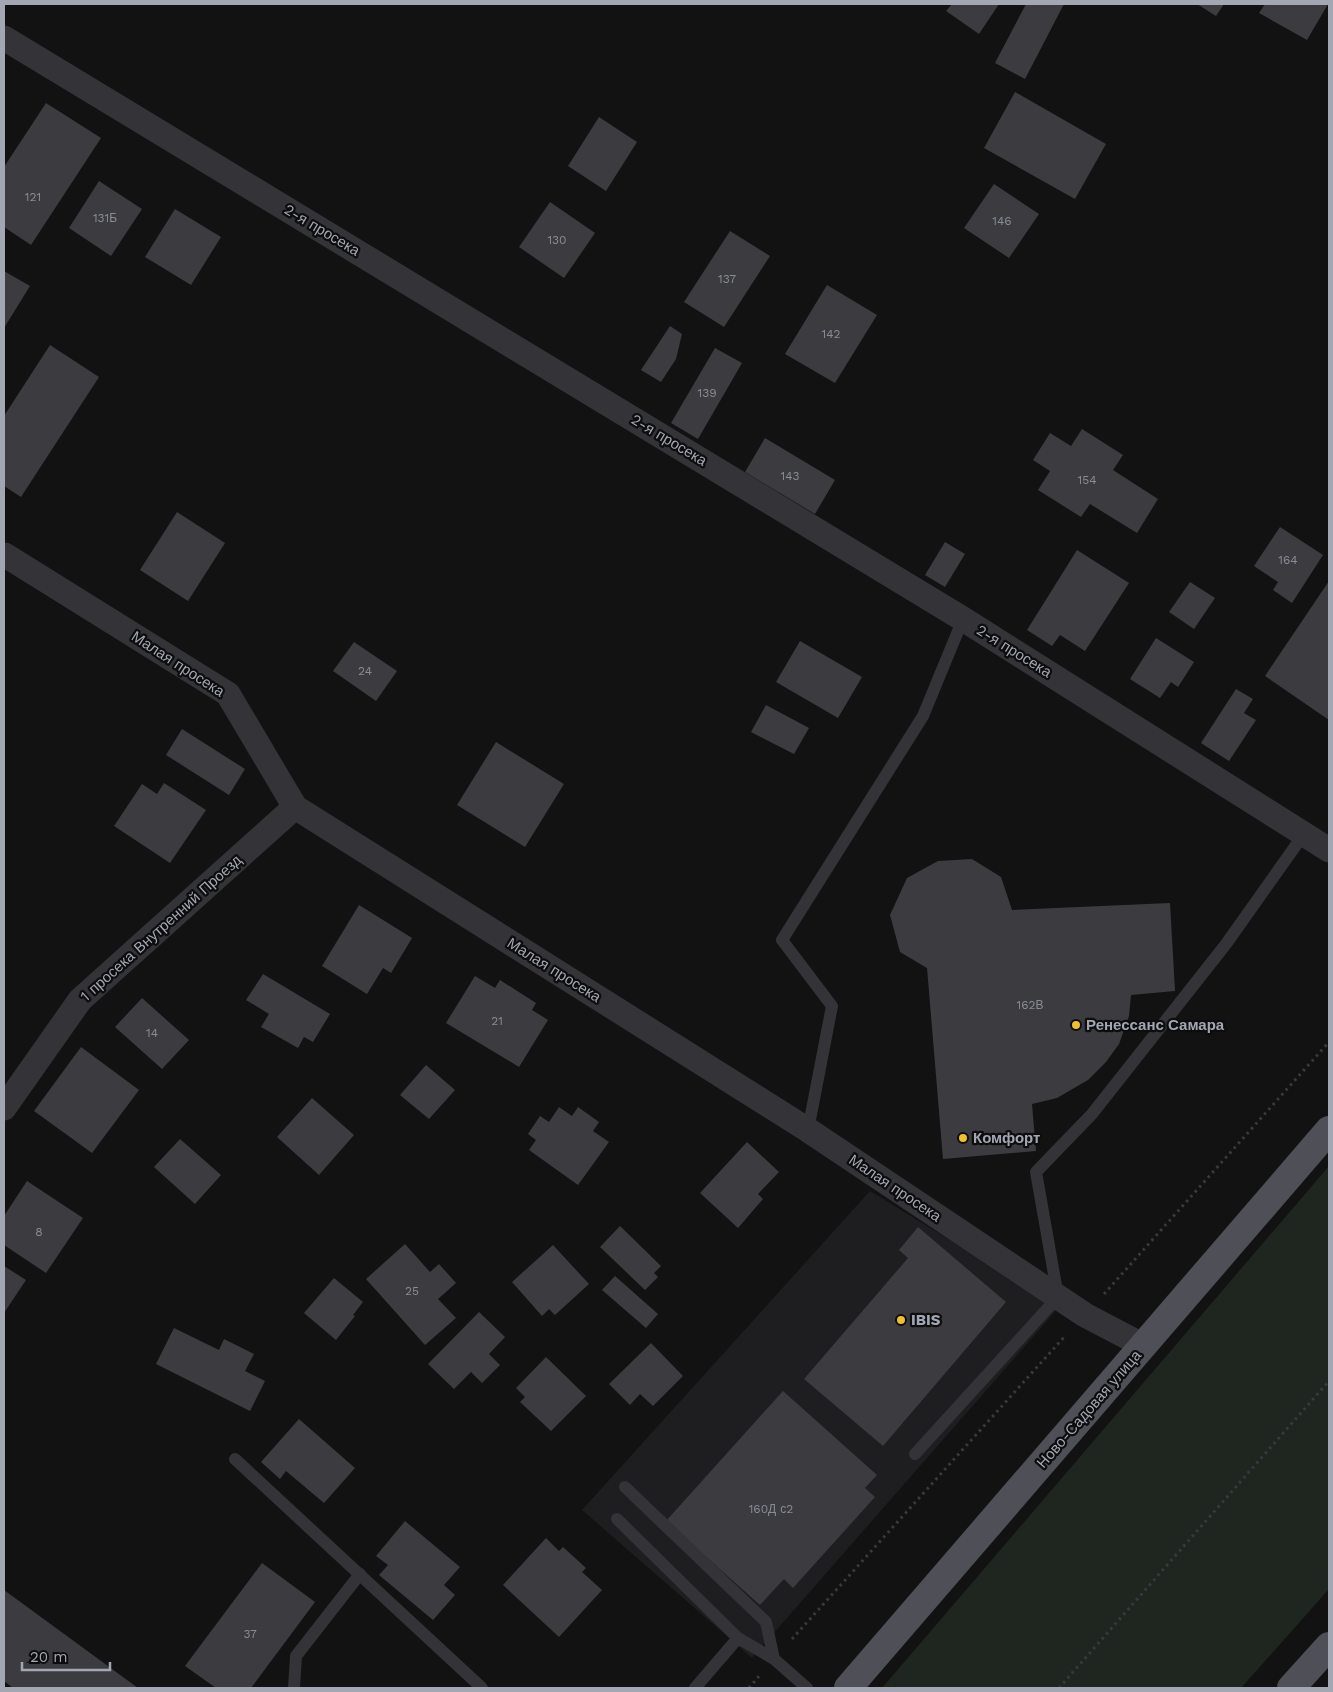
<svg xmlns="http://www.w3.org/2000/svg" width="1333" height="1692" font-family="'Work Sans',sans-serif">
<style>
.built{fill:#1e1e20}
.green{fill:#1e261f}
.building{fill:#3c3c40}
.lines{fill:none;stroke-linecap:round;stroke-linejoin:round}
.path{stroke:#393a3f;stroke-width:3;stroke-dasharray:2.5 4;stroke-linecap:butt}
.service{stroke:#333338;stroke-width:12}
.minor{stroke:#333338;stroke-width:25}
.primary{stroke:#4f5057;stroke-width:28}
.poi-dot{fill:#f0bf2d;stroke:#0d0d0e;stroke-width:2}
.labels{text-anchor:middle;dominant-baseline:central;stroke-width:4.5;stroke-linejoin:round;paint-order:stroke}
.number-label{font-size:12px;fill:#898c97}
.street-label{font-size:15px;fill:#a3a7b4;stroke:#0d0d0e}
.poi-label{font-size:15px;font-weight:bold;fill:#a3a7b4;stroke:#0d0d0e;text-anchor:start}
</style>
<rect width="100%" height="100%" fill="#121213"/>
<path class="built" d="M870,1191l189,116 -307,351 -170,-148z"/>
<path class="green" d="M1329,1166v423l-88,99h-359z"/>
<path class="building" d="M952,4h47l-20,30 -33,-23z
M1026,4h38l-39,75 -30,-16z
M1197,4h27l-8,12z
M1265,4h63l-21,36 -48,-27z
M1015,92l91,52 -31,55 -91,-51z
M46,103l55,35 -70,107 -27,-18v-60z
M599,117l38,25 -31,49 -38,-25z
M99,181l43,28 -31,47 -42,-28z
M994,184l45,30 -30,44 -45,-30z
M550,202l45,31 -31,45 -45,-31z
M175,209l46,28 -30,48 -46,-28z
M730,231l40,25 -46,71 -40,-25z
M4,271l26,15 -26,42z
M827,285l50,30 -42,68 -50,-29z
M670,326l12,8 -6,25 -15,23 -20,-12z
M50,345l49,32 -78,120 -17,-11v-70z
M715,348l27,15 -44,76 -27,-16z
M1082,429l41,26 -10,15 45,29 -21,34 -47,-29 -9,13 -43,-27 12,-19 -17,-11 17,-27 21,13z
M765,438l70,42 -20,34 -70,-42z
M177,512l48,31 -37,58 -48,-31z
M1280,527l43,28 -31,48 -19,-13 5,-8 -24,-16z
M945,542l20,12 -20,33 -20,-12z
M1077,550l52,33 -44,68 -25,-16 -8,11 -25,-16z
M1329,581v139l-64,-44z
M1190,582l25,16 -21,31 -25,-17z
M1156,638l38,24 -16,25 -7,-5 -11,16 -30,-19z
M800,641l62,36 -24,41 -62,-36z
M354,642l43,29 -21,30 -43,-30z
M1236,689l17,10 -9,14 12,7 -27,41 -28,-18z
M766,705l43,23 -15,26 -43,-22z
M182,729l63,40 -16,26 -63,-40z
M496,742l68,42 -39,63 -68,-42z
M164,783l42,27 -36,53 -56,-37 28,-42 15,10z
M972,859l29,18 11,33 158,-7 5,88 -44,4 -2,21 -10,28 -13,18 -18,18 -31,18 -25,6 4,47 -93,8 -16,-191 -27,-16 -10,-37 17,-37 31,-17z
M359,905l53,33 -21,35 -8,-5 -16,26 -45,-28z
M263,974l67,40 -17,28 -9,-5 -6,11 -37,-21 8,-13 -23,-14z
M475,976l20,12 5,-8 36,23 -4,7 16,10 -29,47 -73,-44z
M142,998l47,42 -27,29 -47,-42z
M81,1047l58,43 -47,63 -58,-42z
M426,1065l29,25 -26,29 -29,-24z
M312,1098l42,37 -35,40 -42,-38z
M559,1107l13,9 6,-9 21,15 -6,9 16,11 -31,43 -49,-35 7,-10 -8,-6 12,-18 9,6z
M180,1139l41,36 -26,29 -41,-37z
M747,1142l32,30 -21,22 5,5 -25,29 -38,-35z
M27,1181l56,37 -37,55 -42,-28v-29z
M620,1226l41,40 -7,7 4,4 -13,13 -45,-43z
M918,1227l88,75 -123,144 -79,-67 104,-121 -9,-8z
M405,1244l25,28 9,-8 17,19 -18,16 18,19 -31,27 -59,-66z
M553,1245l36,39 -34,31 -6,-6 -7,7 -30,-34z
M4,1266l22,14 -22,33z
M615,1276l43,38 -12,14 -44,-38z
M334,1278l29,24 -10,13 2,1 -19,24 -32,-27z
M479,1312l26,25 -16,17 11,11 -18,18 -11,-11 -17,17 -26,-25z
M174,1328l45,22 5,-11 30,15 -9,17 20,10 -15,30 -94,-47z
M651,1343l32,33 -30,30 -13,-12 -10,11 -21,-21z
M546,1357l40,39 -35,35 -31,-29 5,-5 -9,-9z
M783,1391l94,84 -12,13 10,9 -82,91 -9,-9 -24,26 -94,-84z
M299,1419l56,49 -31,35 -38,-32 -6,8 -19,-17z
M405,1521l55,46 -16,18 11,10 -22,25 -54,-45 9,-10 -12,-9z
M546,1538l13,13 4,-4 23,21 -4,4 20,18 -43,47 -56,-52z
M262,1563l53,39 -64,86h-35l-31,-22z
M4,1590l134,98h-125l-9,-7z"/>
<g class="lines">
<path class="path" d="M1104,1294l225,-252
M792,1639l274,-304
M749,1688l11,-13
M1059,1688l270,-307"/>
<path class="service" d="M808,1130l24,-124 -50,-66 141,-224 40,-97
M915,1454l143,-157 -22,-125 56,-58 134,-170 78,-110
M235,1459l247,229
M625,1487l141,135 8,37
M617,1519l121,119 36,21 33,29
M294,1688l2,-32 64,-82
M695,1688l43,-50"/>
<path class="minor" d="M4,38l959,581 366,231
M5,555l223,139 67,113 513,323 277,185 59,31
M4,1108l76,-108 215,-193"/>
<path class="primary" d="M848,1688l481,-558
M1291,1688l38,-42"/>
</g>
<g class="poi-dot">
<circle cx="1076" cy="1025" r="5"/>
<circle cx="963" cy="1138" r="5"/>
<circle cx="901" cy="1320" r="5"/>
</g>
<g class="labels">
<g class="number-label">
<text x="33" y="197">121</text>
<text x="105" y="218">131Б</text>
<text x="1002" y="221">146</text>
<text x="557" y="240">130</text>
<text x="727" y="279">137</text>
<text x="831" y="334">142</text>
<text x="707" y="393">139</text>
<text x="790" y="476">143</text>
<text x="1087" y="480">154</text>
<text x="1288" y="560">164</text>
<text x="365" y="671">24</text>
<text x="1030" y="1005">162В</text>
<text x="497" y="1021">21</text>
<text x="152" y="1033">14</text>
<text x="39" y="1232">8</text>
<text x="412" y="1291">25</text>
<text x="771" y="1509">160Д с2</text>
<text x="250" y="1634">37</text>
</g>
<g class="street-label">
<text transform="translate(322 230) rotate(31)">2-я просека</text>
<text transform="translate(669 440) rotate(31)">2-я просека</text>
<text transform="translate(1014 651) rotate(32)">2-я просека</text>
<text transform="translate(178 664) rotate(33)">Малая просека</text>
<text transform="translate(161 928) rotate(-42)">1 просека Внутренний Проезд</text>
<text transform="translate(554 970) rotate(32)">Малая просека</text>
<text transform="translate(895 1188) rotate(34)">Малая просека</text>
<text transform="translate(1089 1409) rotate(-49)">Ново-Садовая улица</text>
</g>
<g class="poi-label">
<text x="1086" y="1025">Ренессанс Самара</text>
<text x="973" y="1138">Комфорт</text>
<text x="911" y="1320">IBIS</text>
</g>
</g>
<rect width="1333" height="1692" fill="none" stroke="#a3a7b4" stroke-width="10"/>
<path d="M22 1662v8h88v-8" fill="none" stroke="#a3a7b4" stroke-width="2.5"/>
<text x="30" y="1662" font-size="15" fill="#a3a7b4" stroke="#0d0d0e" stroke-width="4" paint-order="stroke">20 m</text>
</svg>
